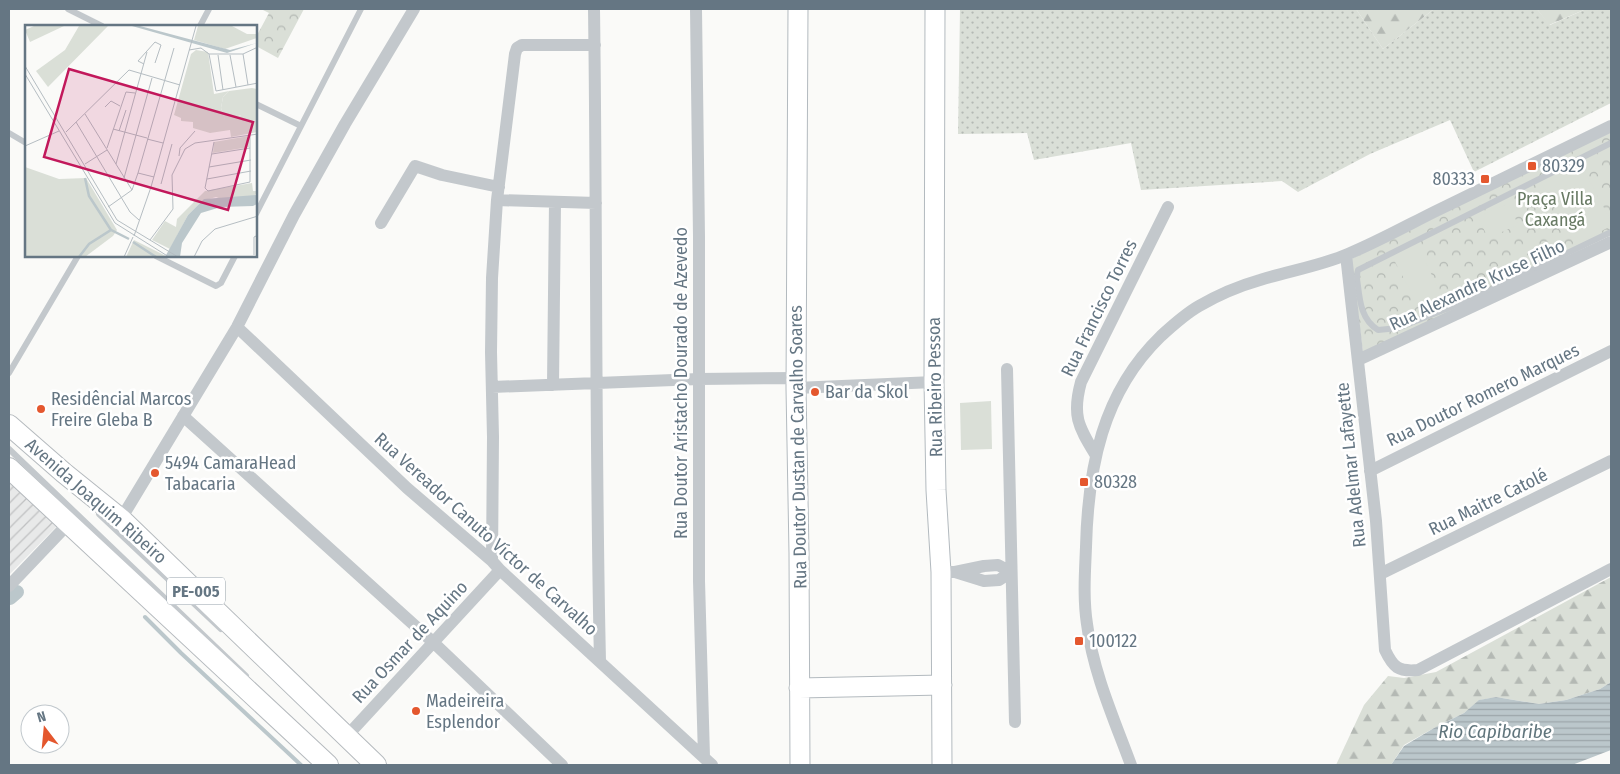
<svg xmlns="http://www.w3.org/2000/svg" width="1620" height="774" font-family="'Fira Sans Condensed',sans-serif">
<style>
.industrial{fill:url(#industrial-furrows)}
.grass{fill:url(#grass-dots)}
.forest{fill:url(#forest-firs)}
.park{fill:url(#park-crowns)}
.garden{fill:#dadfd7}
.water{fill:url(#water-rules)}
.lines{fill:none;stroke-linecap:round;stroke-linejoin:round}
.stream{stroke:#bbc7cb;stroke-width:4}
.canal{stroke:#bbc7cb;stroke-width:14}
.secondary-casing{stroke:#b3babf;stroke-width:21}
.primary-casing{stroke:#b5babe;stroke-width:22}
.lane{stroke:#c3c8cc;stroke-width:6}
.street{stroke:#c3c8cc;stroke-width:12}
.secondary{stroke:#fff;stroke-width:19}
.primary{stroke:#fff;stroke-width:20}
.poi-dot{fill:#e4572e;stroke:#fff;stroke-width:2}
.labels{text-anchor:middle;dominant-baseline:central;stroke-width:5;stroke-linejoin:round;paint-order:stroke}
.shield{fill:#fff;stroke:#939fa8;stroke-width:1}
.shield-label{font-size:16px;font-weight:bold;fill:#657683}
.poi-label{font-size:18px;fill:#657683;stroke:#fff;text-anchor:start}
.park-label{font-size:18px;fill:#687a64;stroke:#fff}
.street-label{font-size:18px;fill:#657683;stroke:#fff}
.water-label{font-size:19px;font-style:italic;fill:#60757c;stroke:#fff}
.inset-river{fill:none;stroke:#bbc7cb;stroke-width:2.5}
.inset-road{fill:none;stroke:#b5bdc2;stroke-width:1}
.view{fill:#c2185b;fill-opacity:0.15;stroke:#c2185b;stroke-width:2.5}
.inset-edge{fill:none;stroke:#657683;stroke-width:2.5}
</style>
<defs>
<pattern id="industrial-furrows" width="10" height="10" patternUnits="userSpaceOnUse" patternTransform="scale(1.25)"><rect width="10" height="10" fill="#e8e9e9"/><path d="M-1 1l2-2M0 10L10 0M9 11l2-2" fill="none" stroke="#c0c1c2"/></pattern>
<pattern id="grass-dots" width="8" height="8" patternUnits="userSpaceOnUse" patternTransform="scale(1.25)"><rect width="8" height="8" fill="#dadfd7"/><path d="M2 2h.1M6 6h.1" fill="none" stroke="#b4b9b4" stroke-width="1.8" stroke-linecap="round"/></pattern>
<pattern id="forest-firs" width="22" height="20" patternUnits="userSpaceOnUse" patternTransform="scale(1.25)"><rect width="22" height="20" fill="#dadfd7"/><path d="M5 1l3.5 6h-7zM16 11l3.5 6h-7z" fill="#b4b9b4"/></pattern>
<pattern id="park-crowns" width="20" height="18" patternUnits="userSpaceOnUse" patternTransform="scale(1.25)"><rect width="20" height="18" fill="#dadfd7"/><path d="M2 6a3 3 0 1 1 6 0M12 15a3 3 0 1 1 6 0" fill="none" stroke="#b4b9b4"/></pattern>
<pattern id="water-rules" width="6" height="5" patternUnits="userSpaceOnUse" patternTransform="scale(1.25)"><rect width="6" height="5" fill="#bbc7cb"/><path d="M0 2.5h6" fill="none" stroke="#9ca6aa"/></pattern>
</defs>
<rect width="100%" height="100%" fill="#fafaf8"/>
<path class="industrial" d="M9,475l51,48 -51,52z"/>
<path class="grass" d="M960,9h396l27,40 51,-40h103l13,16 36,-16h25v94l-137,69 -24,-52 -80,34 -72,38 -16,-11 -141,9 -10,-47 -97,17 -7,-27 -69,1z"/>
<path class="forest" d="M1356,9h78l-51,40z
M1537,9h49l-37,16z
M1611,577v105l-11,7 -34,11 -27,4 -43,-7 -16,3 -16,13 -30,15 -30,17 -13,20h-55l28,-60 24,-29 16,2 32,-6z"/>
<path class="park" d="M261,9h43l-26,49 -22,-12v-9l13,-24z
M1611,130v105l-248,118 -12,-94z"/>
<path class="garden" d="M1579,161l32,60v5l-36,19 -34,-63z
M1509,203l9,22 -30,13 -10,-21z
M1416,244l30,59 -23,12 -31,-59z
M991,401l1,48 -31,1 -1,-47z"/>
<path class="water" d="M1611,682v68l-39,15h-181l13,-19 30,-18 30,-15 15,-13 17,-3 43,7 27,-4 34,-11z"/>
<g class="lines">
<path class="stream" d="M145,617l36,36 120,112"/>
<path class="canal" d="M10,598l7,-6"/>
<defs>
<path id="secondary" d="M798,9l-2,379 3,165 1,212
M935,9l-1,373 2,108 5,82 1,193
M799,688l143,-3"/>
<path id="primary" d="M9,425l55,48 57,46 255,246
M9,468l319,297"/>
</defs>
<use href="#secondary" class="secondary-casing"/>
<use href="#primary" class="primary-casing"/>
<path class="lane" d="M68,9l34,17
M200,26l9,-17
M256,104l45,22
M9,133l17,10
M1611,143l-253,127c-2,5 -1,10 0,16 2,17 4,34 20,44l20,-2 76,-30 137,-66
M256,214l105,-205
M156,256l60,30 5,-3 14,-27
M9,373l69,-117
M9,449l237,227
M99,514l122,115"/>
<path class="street" d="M594,9c3,217 1,435 6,652
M696,9l3,228v344l5,176
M497,200l99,3
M381,223l34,-57 27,9 57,12
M1346,255l30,266 9,129c8,17 13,22 33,20l193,-101
M237,327l170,161 85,73 8,9 212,195
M1358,360l253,-118
M1007,369l8,353
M553,385l2,-183
M492,387l207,-8 98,-1
M796,388l138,-6
M183,416l251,227 128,122
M1095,454c-17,-28 -23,-39 -14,-72l87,-175
M1370,471l241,-120
M121,519l116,-192 57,-112 51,-91 69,-115
M492,561l1,-124 -2,-85 1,-74 5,-78 18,-146 2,-6 5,-3h73
M941,572h14l29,-6 14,-1 13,7 -12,8 -15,1 -29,-9
M1380,574l231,-113
M9,586l59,-62
M346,737l154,-167
M1131,765c-17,-46 -38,-93 -44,-141 -4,-26 -2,-52 -1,-77 2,-79 16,-154 75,-211 12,-11 24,-22 38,-30 19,-11 40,-20 61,-26 29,-9 60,-14 88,-26 29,-12 58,-28 86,-42 59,-29 118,-57 177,-86"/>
<use href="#secondary" class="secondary"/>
<use href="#primary" class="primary"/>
</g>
<g class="poi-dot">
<rect x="1527" y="161" width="10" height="10" rx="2.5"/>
<rect x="1480" y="174" width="10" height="10" rx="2.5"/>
<circle cx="815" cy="392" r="5"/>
<circle cx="41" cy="409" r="5"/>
<circle cx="155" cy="473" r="5"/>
<rect x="1079" y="477" width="10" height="10" rx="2.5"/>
<rect x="1074" y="636" width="10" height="10" rx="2.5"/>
<circle cx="416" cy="711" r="5"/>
</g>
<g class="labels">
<rect class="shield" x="167" y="577.5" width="58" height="27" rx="4"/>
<g class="shield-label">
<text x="196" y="591">PE-005</text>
</g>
<g class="poi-label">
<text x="1542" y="166">80329</text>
<text x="1475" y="179" text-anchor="end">80333</text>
<text x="825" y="392">Bar da Skol</text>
<text x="51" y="399">Residêncial Marcos<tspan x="51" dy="21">Freire Gleba B</tspan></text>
<text x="165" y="463">5494 CamaraHead<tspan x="165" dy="21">Tabacaria</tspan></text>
<text x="1094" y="482">80328</text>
<text x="1089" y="641">100122</text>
<text x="426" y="701">Madeireira<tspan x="426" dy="21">Esplendor</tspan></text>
</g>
<g class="park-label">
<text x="1555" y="199">Praça Villa<tspan x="1555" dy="21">Caxangá</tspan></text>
</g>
<g class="street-label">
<text transform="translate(1477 285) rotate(-25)">Rua Alexandre Kruse Filho</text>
<text transform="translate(1099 308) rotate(-64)">Rua Francisco Torres</text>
<text transform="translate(681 383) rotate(-90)">Rua Doutor Aristacho Dourado de Azevedo</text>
<text transform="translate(935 387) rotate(-91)">Rua Ribeiro Pessoa</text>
<text transform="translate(1483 395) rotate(-26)">Rua Doutor Romero Marques</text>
<text transform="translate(798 447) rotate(-91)">Rua Doutor Dustan de Carvalho Soares</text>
<text transform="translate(1351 465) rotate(-96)">Rua Adelmar Lafayette</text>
<text transform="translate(96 501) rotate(41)">Avenida Joaquim Ribeiro</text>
<text transform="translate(1488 502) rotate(-26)">Rua Maitre Catolé</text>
<text transform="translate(486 534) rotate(42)">Rua Vereador Canuto Víctor de Carvalho</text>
<text transform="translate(410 642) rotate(-47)">Rua Osmar de Aquino</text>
</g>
<g class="water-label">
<text x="1495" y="731">Rio Capibaribe</text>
</g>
</g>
<g transform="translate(25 25)">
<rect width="232" height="232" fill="#fafaf8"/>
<path d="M9,1h30l-34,16 -5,-12zM171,25l12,2 6,42 15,-3 -6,6 -2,11 4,11 17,-4 3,7 12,-2v12l-26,5 -1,-7 -20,3 -17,-5v-6l-12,-1v-3l-7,-3 17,-61zM109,215l32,16 -40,1z" fill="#dadfd7"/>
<path d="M173,1h34l15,8h10v4l-32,11 -31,-9zM227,63l5,1v31l-13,2 -3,-7 -16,5 -4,-12 2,-11 6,-6zM0,142l34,12 27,-1 31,52 -4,6 -28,21h-60zM227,158l1,8h4l-2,5 -31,4 -8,-3 -14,4 -14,14 -18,34 -18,-9 13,-19 11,6 1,-8 28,-28z" fill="#dadfd7"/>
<path d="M54,1h29l-60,61 -12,-16 29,-21z" fill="#dadfd7"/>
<path d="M224,111v11l-36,6 1,-11z" fill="#dadfd7"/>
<path d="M107,1h8l90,24 27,-7 -30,10zM232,170v9l-4,2 -32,1 -20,6 -19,30 -2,14h-15l23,-42 16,-16z" fill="#bbc7cb"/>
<path class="inset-river" d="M60,153l4,18 22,34M108,217l23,15M54,232l10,-13 22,-14 18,9"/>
<path class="inset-road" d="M164,25l12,-2 8,6M184,29l7,37 42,-8M184,29h34l15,-7M218,29l5,31M193,30l5,35M205,30l6,32M119,39l-6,-3 17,-19 6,3 -6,18M0,41l92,154 61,37M0,49l90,149 54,34M80,82l6,-6 9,5M60,89l47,76M51,97l54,90 9,8M88,104l34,9M94,106l7,-21M41,107l63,-62 51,15M122,114l16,4M189,117l-9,46 3,3 42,-9v-46M0,121l34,-15M82,123l19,-56 9,1M187,129l38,-6M154,131l1,-8 15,-17M60,139l22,-14M91,139l31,-112M184,142l42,-7M113,148l36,-125M99,153l28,-100M182,154l44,-8M136,159l11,-40M83,182l24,-17 6,-17 16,4M109,211l17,-49 45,-161M125,215l23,-31 -1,-34 13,-26 10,-6 63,-9M229,230v-18l4,-2M99,232l9,-20M169,232l8,-16 13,-12 43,-13"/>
<path class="view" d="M44,44l184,53 -25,88 -184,-53z"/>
<rect width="232" height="232" class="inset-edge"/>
</g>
<rect width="1620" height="774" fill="none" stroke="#657683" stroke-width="20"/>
<g transform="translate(45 729) rotate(344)"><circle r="24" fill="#ffffff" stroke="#c1c8cd"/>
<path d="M0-4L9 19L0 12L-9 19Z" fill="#e4572e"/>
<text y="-8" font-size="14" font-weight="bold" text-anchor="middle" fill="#657683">N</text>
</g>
</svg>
